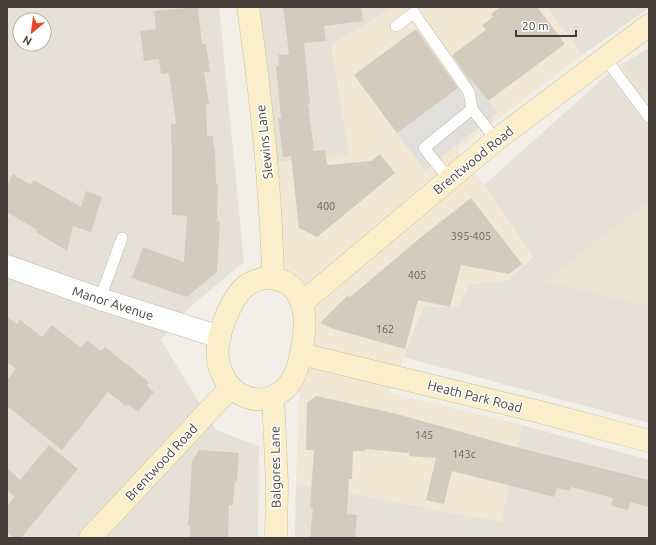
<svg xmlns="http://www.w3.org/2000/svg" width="656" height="545" font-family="Ubuntu,sans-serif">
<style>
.residential{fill:#e6e1d6;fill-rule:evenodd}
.commercial{fill:#f2e6d4}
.education{fill:#eae4d3}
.parking{fill:#e1dfdc}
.building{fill:#d3cbbe}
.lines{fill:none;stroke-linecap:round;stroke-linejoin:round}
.lane-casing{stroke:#bdb7ab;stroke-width:12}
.street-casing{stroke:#bdb7ab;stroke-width:23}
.secondary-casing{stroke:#cec19b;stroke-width:23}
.lane{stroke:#fff;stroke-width:11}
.street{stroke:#fff;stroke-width:22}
.secondary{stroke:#faefca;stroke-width:22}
.labels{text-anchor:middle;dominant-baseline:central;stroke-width:3;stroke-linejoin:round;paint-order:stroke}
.number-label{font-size:11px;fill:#686259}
.street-label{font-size:13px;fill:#453f37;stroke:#fff}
</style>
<rect width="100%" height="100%" fill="#f2efe8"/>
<path class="residential" d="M7,7h212l25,255 -53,44 -30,34 55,90 43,16 -1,92h-251zM20,20h24v24h-24z
M245,7h150l-64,38 18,110 -83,8z
M547,7h102v1l-67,47z
M649,48v49l-26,-34z
M608,74l41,53v74l-103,80 103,25v117l-246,-66 21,-51 33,1 13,-23 36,-3 27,-24 -49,-72z
M522,425l127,35v78h-354l1,-55 205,39z"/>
<path class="commercial" d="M395,7h152l35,48 -125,95 27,35 49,71 -27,25 -36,3 -13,23 -33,-1 -35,87 133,32 -21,97 -205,-39 7,-181 -30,-24 -7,-115 83,-8 -18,-111z"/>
<path class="education" d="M623,63l26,34v30l-41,-53z
M649,201v105l-104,-25z"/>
<path class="parking" d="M470,78l27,35 -72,57 -28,-37z"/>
<path class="building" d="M198,7l4,37h4l4,28h-6l5,32 -3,1 1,31h6l1,12h1l1,36h2l-1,37h3l-3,51 -30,25 -55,-19 11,-31 41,15 3,-46 -15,-1v-70h-1v-21h5l-7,-51 -8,1 -2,-15 -15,2 -4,-30 16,-2 -2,-18z
M283,7h78l2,14 -39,5 2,15 -22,2 6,61h-2l6,47 11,-1 2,15 44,-4 9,-7 15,19 -78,64 -18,-9 -8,-72 -8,1 -5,-39h3l-5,-52h3l-1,-11 11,-1z
M501,7h36l28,37 -77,57 -17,-22 -2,1 -17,-25 34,-25 -4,-5 11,-8 -2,-3z
M416,29l42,59 -61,45 -43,-58z
M13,174l18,11 3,-5 47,27 5,-16 16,6 -11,35 -18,-6 -6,25 -31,-19 1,-2 -30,-18v-27z
M471,198l51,66 -13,10 -48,-9 -11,42 -32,-7 -13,49 -71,-20 -14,-6 27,-27 3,1 70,-59z
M7,317l10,7 3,-4 22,17 10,-12 29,23 6,-8 14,11 4,-4 44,35 -2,4 7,6 -16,20 -10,-8 -2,2 -18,-14 -46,58 -55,-44v-26l9,-11 -9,-7z
M316,396l77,17 130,36 126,31v27l-19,-5 -2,8 -17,-4 2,-8 -42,-11 -1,4 -13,-3 -3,9 -102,-26 -8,33 -18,-4 10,-42 -27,-2 1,-3 -45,-4v2h-12l-1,28h-3l-2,35 10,1 -2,23h-45l3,-30 -3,-1 4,-57h-8l1,-47z
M49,445l29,24 -57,69h-7l-7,-6v-26l8,-9 -8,-7v-22l13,12z
M199,450l40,3 -2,28h-2l-2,24h-4l-1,33h-38v-12h-2l4,-64z"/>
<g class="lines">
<defs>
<path id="lane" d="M396,26l18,-13 55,79 3,17 24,31
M605,58l44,59
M449,179l-25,-31 48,-39
M100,299l22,-61"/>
<path id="street" d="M7,266l93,33 120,38"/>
<path id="secondary" d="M248,7c13,90 23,180 25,271
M264,278c42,-1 44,39 38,70 -2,10 -4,22 -10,32 -11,18 -33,25 -52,14 -12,-6 -20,-21 -22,-34 -3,-22 12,-62 29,-75 6,-4 11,-5 17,-7z
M303,302l193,-162 153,-115
M301,354l239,58 109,29
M273,397l4,85 -1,56
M90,538l141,-151"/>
</defs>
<use href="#lane" class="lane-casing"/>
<use href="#street" class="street-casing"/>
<use href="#secondary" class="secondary-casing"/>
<use href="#lane" class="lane"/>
<use href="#street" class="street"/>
<use href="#secondary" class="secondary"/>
</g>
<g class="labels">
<g class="number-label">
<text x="326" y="206">400</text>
<text x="471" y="236">395-405</text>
<text x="417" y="275">405</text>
<text x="385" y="329">162</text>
<text x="424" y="435">145</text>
<text x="464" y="454">143c</text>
</g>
<g class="street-label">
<text transform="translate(264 142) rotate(-96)">Slewins Lane</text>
<text transform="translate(473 160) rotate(-39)">Brentwood Road</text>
<text transform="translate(113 303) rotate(18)">Manor Avenue</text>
<text transform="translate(475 396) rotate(14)">Heath Park Road</text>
<text transform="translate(161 462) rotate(-47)">Brentwood Road</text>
<text transform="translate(275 467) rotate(-91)">Balgores Lane</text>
</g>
</g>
<rect width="656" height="545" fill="none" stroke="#453f37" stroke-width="16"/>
<g transform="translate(32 32) rotate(209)"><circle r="19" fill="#ffffff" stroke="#b5b2af"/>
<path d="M0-3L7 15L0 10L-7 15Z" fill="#e7482a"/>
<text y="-6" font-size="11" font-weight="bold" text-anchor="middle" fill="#453f37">N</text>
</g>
<path d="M516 30v6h60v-6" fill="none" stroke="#453f37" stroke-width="2"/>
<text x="522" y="30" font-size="12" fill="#453f37" stroke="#ffffff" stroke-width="3" paint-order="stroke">20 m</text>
</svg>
